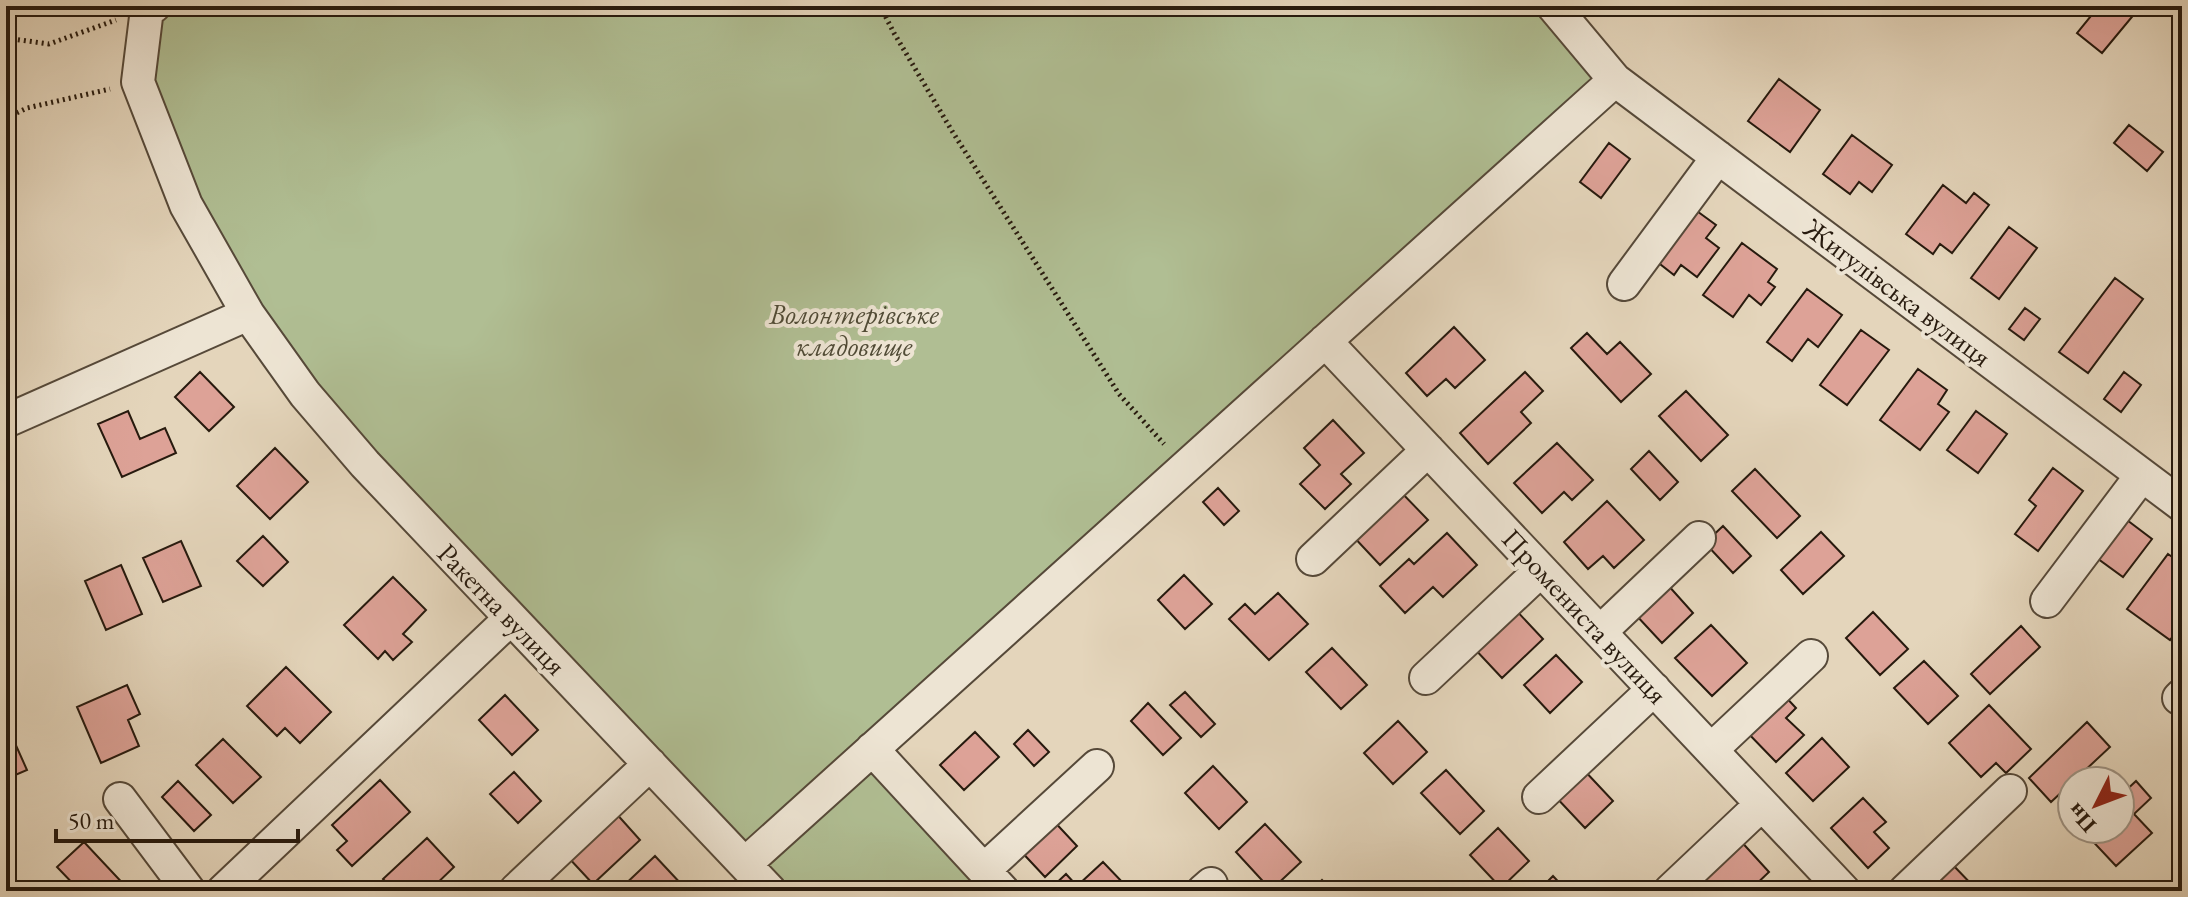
<svg xmlns="http://www.w3.org/2000/svg" width="2188" height="897" font-family="'EB Garamond',serif">
<style>
.green{fill:#b0be93;stroke:#6c6c50;stroke-width:2}
.building{fill:#dda297;stroke:#271a0e;stroke-width:2}
.lines{fill:none;stroke-linecap:round;stroke-linejoin:round}
.minor-casing{stroke:#564939;stroke-width:36}
.path{stroke:#271a0e;stroke-width:5;stroke-dasharray:2 4;stroke-linecap:butt}
.minor{stroke:#ede4d3;stroke-width:32}
.labels{text-anchor:middle;dominant-baseline:central;stroke-width:8;stroke-linejoin:round;paint-order:stroke}
.street-label{font-size:28px;fill:#271a0e;stroke:#ede4d3}
.park-label{font-size:28px;font-style:italic;fill:#504b36;stroke:#ede4d3}
</style>
<rect width="100%" height="100%" fill="#e4d5bb"/>
<filter id="stains"><feTurbulence type="fractalNoise" baseFrequency=".0025" numOctaves="4"/><feColorMatrix values="0 0 0 0 .2 0 0 0 0 .09 0 0 0 0 .02 0 0 0 .5 -.17"/></filter>
<radialGradient id="worn" r=".72"><stop offset=".6" stop-color="#630" stop-opacity="0"/><stop offset="1" stop-color="#630" stop-opacity=".3"/></radialGradient>
<path class="green" d="M147,6h1406l62,74 -751,676 124,135h-202l-481,-497 -167,-312z"/>
<path class="building" d="M2099,6h42l-39,47 -25,-20z
M1779,79l41,31 -30,42 -42,-31z
M2129,125l34,27 -16,19 -33,-28z
M1852,135l40,30 -20,27 -13,-10 -9,12 -27,-20z
M1609,143l21,16 -29,39 -21,-16z
M1943,185l23,18 8,-10 15,12 -37,48 -12,-9 -7,10 -27,-20z
M1690,206l26,19 -10,13 13,10 -22,29 -16,-12 -7,10 -23,-18z
M2009,227l28,21 -38,51 -28,-21z
M1742,243l35,26 -9,13 7,5 -14,18 -12,-10 -16,22 -30,-22z
M2115,278l28,21 -55,74 -29,-21z
M1807,289l35,26 -24,32 -10,-8 -16,22 -25,-19z
M2025,308l15,11 -16,21 -15,-11z
M1454,327l31,33 -30,28 -9,-9 -19,17 -21,-23z
M1861,330l28,20 -42,55 -27,-20z
M1587,333l20,21 13,-12 31,32 -30,28 -50,-54z
M1918,369l29,21 -9,14 11,8 -29,38 -40,-30z
M200,372l34,35 -25,24 -34,-34z
M1525,372l18,19 -22,21 10,11 -43,41 -28,-31z
M2124,372l17,13 -20,27 -17,-13z
M1686,391l42,44 -27,26 -42,-45z
M128,411l12,28 25,-11 11,25 -54,24 -24,-53z
M1976,411l31,23 -29,39 -31,-23z
M1333,420l31,33 -23,21 10,10 -26,25 -25,-25 20,-19 -16,-17z
M1557,443l36,37 -21,20 -8,-8 -22,21 -28,-30z
M275,448l33,34 -38,37 -33,-33z
M1649,451l29,31 -18,18 -29,-31z
M2053,468l30,23 -45,60 -23,-17 21,-28 -7,-6z
M1755,469l45,47 -23,22 -45,-47z
M1218,488l21,23 -15,14 -21,-23z
M1398,489l30,31 -48,45 -29,-31z
M1607,501l37,39 -30,28 -11,-12 -15,13 -24,-27z
M2119,514l33,25 -29,38 -33,-24z
M1723,526l28,30 -18,17 -28,-30z
M1821,532l23,24 -41,38 -22,-24z
M1447,533l30,32 -34,32 -10,-10 -28,26 -25,-27 29,-27 5,5z
M263,536l25,26 -25,24 -26,-25z
M181,541l20,45 -38,16 -20,-44z
M2168,554l14,10v60l-12,16 -43,-31z
M121,565l21,49 -36,16 -21,-49z
M1184,575l28,29 -27,25 -27,-29z
M393,577l33,33 -23,24 9,8 -19,18 -8,-9 -7,8 -34,-34z
M1667,584l26,29 -31,30 -27,-29z
M1278,593l30,31 -39,36 -40,-41 16,-15 10,10z
M1513,607l30,32 -41,39 -30,-32z
M1873,612l35,37 -28,26 -34,-37z
M1711,625l36,38 -35,33 -37,-38z
M2021,626l19,21 -50,47 -19,-20z
M1332,648l35,37 -26,24 -35,-37z
M1556,655l26,27 -32,31 -26,-28z
M1924,661l34,35 -30,28 -34,-36z
M286,667l45,45 -31,31 -15,-15 -8,8 -30,-30z
M127,685l13,29 -12,6 11,26 -38,17 -24,-56z
M1185,692l30,32 -14,13 -31,-32z
M1781,692l15,16 -10,10 18,17 -28,27 -33,-34z
M505,695l33,35 -26,25 -33,-35z
M1148,703l33,35 -18,17 -32,-34z
M1989,705l42,44 -25,24 -10,-10 -15,14 -32,-34z
M1398,721l29,31 -34,32 -29,-31z
M2087,722l23,25 -59,55 -22,-24z
M1028,730l21,22 -15,14 -20,-22z
M10,732l17,38 -21,9v-45z
M975,732l24,25 -35,33 -24,-25z
M1822,738l27,29 -36,34 -27,-28z
M223,739l38,38 -28,26 -37,-38z
M1213,766l34,36 -28,27 -34,-36z
M1582,768l31,33 -28,27 -32,-34z
M1446,770l38,41 -24,23 -39,-41z
M514,772l27,29 -23,22 -28,-29z
M380,780l30,32 -58,54 -15,-16 10,-9 -15,-16z
M178,781l33,34 -17,16 -32,-34z
M2136,781l15,17 -17,16 18,19 -36,33 -33,-35 37,-2v-33z
M1863,798l23,24 -12,10 15,16 -21,20 -37,-40z
M614,811l26,29 -47,44 -26,-28z
M1050,817l27,29 -32,31 -28,-30z
M1265,824l36,38 -30,28 -35,-38z
M1498,828l31,33 -28,27 -31,-33z
M427,838l27,29 -23,22 3,2h-40l-11,-12z
M1738,838l31,34 -20,19h-36l-15,-15z
M84,842l46,49h-50l-23,-24z
M655,856l28,30 -6,5h-59z
M1103,862l23,24 -5,5h-73l18,-17 11,12z
M1951,863l27,28h-56z
M1553,876l14,15h-29z
M1322,880l11,11h-22z"/>
<g class="lines">
<defs>
<path id="minor" d="M154,6l-7,3 -9,73 48,123 62,109 57,80 60,70 405,427
M1553,6l62,74 567,425
M1624,284l94,-127
M1325,341l519,550
M6,421l242,-107
M1313,559l115,-109
M2047,601l95,-126
M1600,632l99,-94
M1426,678l115,-108
M2179,698l3,-3
M872,749l131,142
M1711,750l100,-94
M1539,797l115,-108
M120,799l69,92
M745,864l870,-784
M984,870l113,-104
M516,890l134,-126
M223,891l288,-273
M1203,891l8,-7
M1670,891l92,-87
M1905,891l105,-100"/>
</defs>
<use href="#minor" class="minor-casing"/>
<path class="path" d="M880,6l14,27 58,98 167,263 45,50
M6,38l43,6 67,-24
M6,118l21,-10 83,-19"/>
<use href="#minor" class="minor"/>
</g>
<g class="labels">
<g class="street-label">
<text transform="translate(1898 292) rotate(37)">Жигулівська вулиця</text>
<text transform="translate(502 609) rotate(46)">Ракетна вулиця</text>
<text transform="translate(1585 616) rotate(47)">Промениста вулиця</text>
</g>
<g class="park-label">
<text x="854" y="314">Волонтерівське<tspan x="854" dy="32">кладовище</tspan></text>
</g>
</g>
<rect width="2188" height="897" fill="none" stroke="#e4d5bb" stroke-width="32"/>
<rect x="8" y="8" width="2172" height="881" fill="none" stroke="#271a0e" stroke-width="4"/>
<rect x="16" y="16" width="2156" height="865" fill="none" stroke="#271a0e" stroke-width="2"/>
<g transform="translate(2096 805) rotate(228)"><circle r="38" fill="#ede4d3" stroke="#9e9384" stroke-width="2"/>
<path d="M0-6L14 30L0 20L-14 30Z" fill="#8f2418"/>
<text y="-12" font-size="22" font-weight="bold" text-anchor="middle" fill="#271a0e">Пн</text>
</g>
<path d="M56 829v12h242v-12" fill="none" stroke="#271a0e" stroke-width="4"/>
<text x="68" y="829" font-size="24" fill="#271a0e" stroke="#ede4d3" stroke-width="6" paint-order="stroke">50 m</text>
<rect width="100%" height="100%" filter="url(#stains)"/>
<rect width="100%" height="100%" fill="url(#worn)"/>
</svg>
